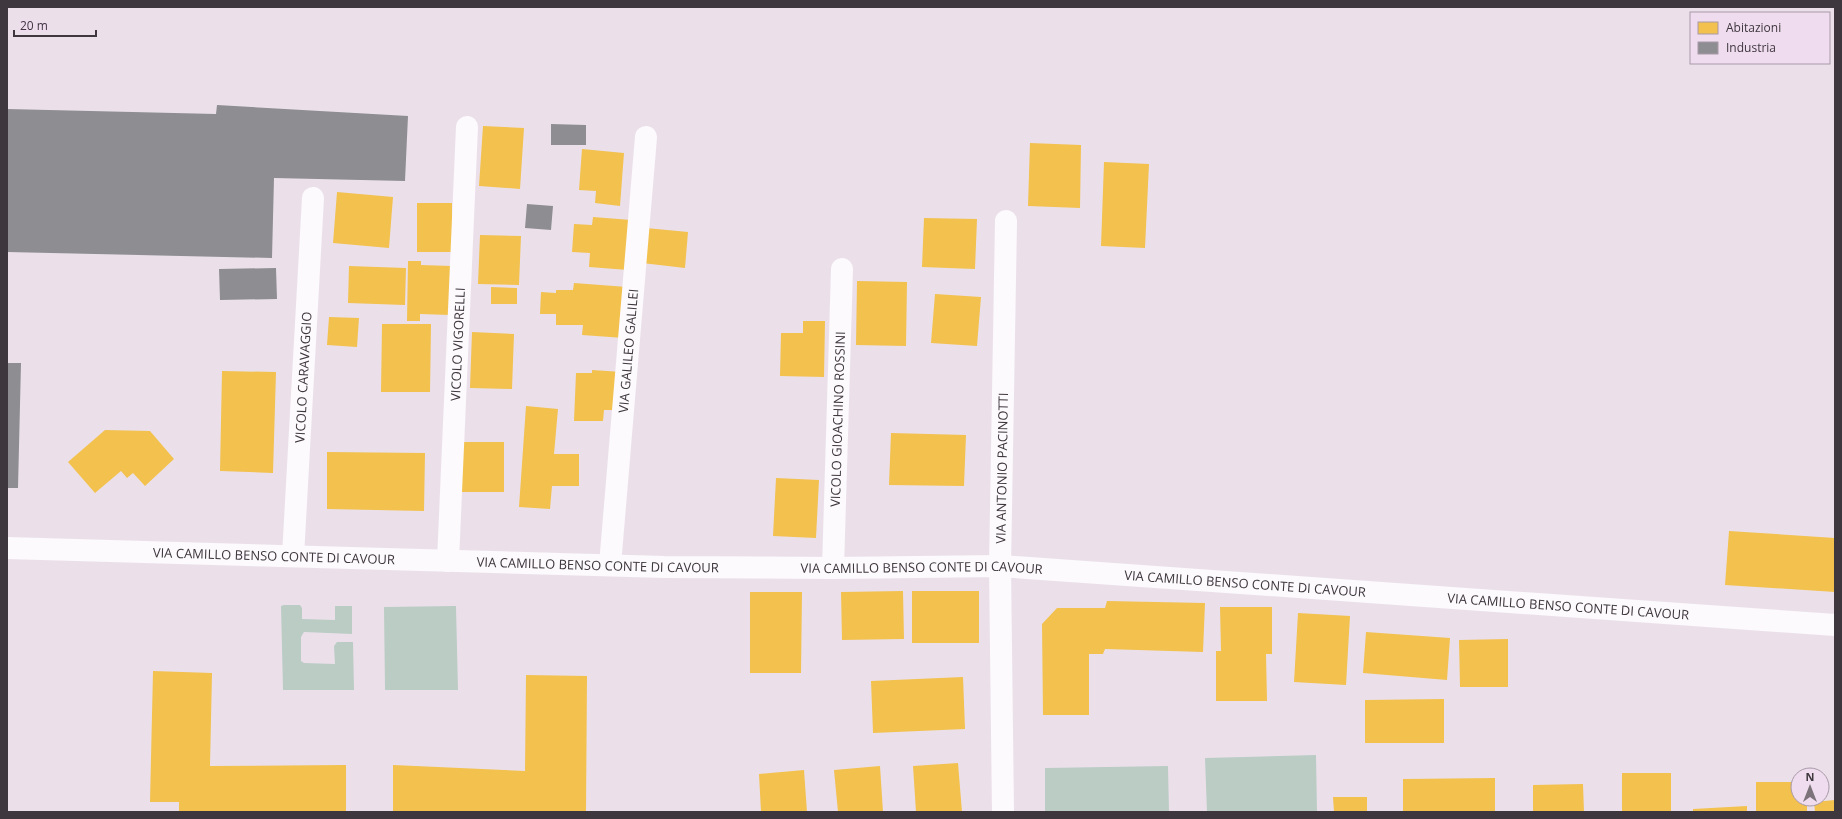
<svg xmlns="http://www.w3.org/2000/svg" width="1842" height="819" font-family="'Open Sans',sans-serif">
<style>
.green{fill:#baccc4}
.homes{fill:#f2c14e}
.industry{fill:#8d8d92}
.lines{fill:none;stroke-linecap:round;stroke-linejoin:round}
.minor{stroke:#fcfafc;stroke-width:22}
.labels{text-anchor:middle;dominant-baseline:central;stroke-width:4;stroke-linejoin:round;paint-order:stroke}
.street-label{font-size:13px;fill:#3e373e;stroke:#efdcee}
</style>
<rect width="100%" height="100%" fill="#ebe0ea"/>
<path class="green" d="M284,605h16l2,3v11l33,1v-14h17v28l-48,-2 -3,5v24l3,2 31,1 -1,-18 3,-4h16l1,48h-71l-2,-84z
M456,606l2,84h-73l-1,-83z
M1316,755l1,57h-110l-2,-54z
M1168,766l1,46h-124v-44z"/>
<path class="homes" d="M483,126l41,2 -4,61 -41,-3z
M1030,143l51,2 -1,63 -52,-2z
M582,149l42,4 -4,53 -25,-3 1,-12 -17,-1z
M1104,162l45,2 -4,84 -44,-2z
M337,192l56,5 -4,51 -56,-5z
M417,203h35v49h-35z
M593,217l38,3 -3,50 -39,-3 1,-14 -18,-1 2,-28 18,1z
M924,218l53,1 -2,50 -53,-2z
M646,228l42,4 -3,36 -43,-5z
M480,235l41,1 -2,49 -41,-1z
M408,261h13v4l31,1 -2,49 -30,-1v7h-13z
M349,266l57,2 -1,37 -57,-2z
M857,281l50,1 -1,64 -50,-1z
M574,283l53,4 -3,51 -42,-3 1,-10h-27v-11h-16l1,-22 15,1v-3h17z
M491,287l26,1v16h-26z
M935,294l46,3 -4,49 -46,-3z
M329,317l30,1 -2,29 -30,-2z
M803,321h22l-1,56 -44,-1 1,-43h22z
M382,324h49l-1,68h-49z
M472,332l42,2 -2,55 -42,-1z
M592,370l30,2 -2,38h-16l-1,11h-29l2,-48h16z
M222,371l54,1 -3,101 -53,-2z
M526,406l32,3 -4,45h25v32h-27l-2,23 -31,-2z
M105,430l45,1 24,28 -29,27 -12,-13 -6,5 -6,-7 -26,22 -27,-31z
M891,433l75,2 -2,51 -75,-1z
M462,442h42v50h-42z
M327,452l98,1 -1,58 -97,-2z
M776,478l43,2 -3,58 -43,-2z
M1729,531l106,7v54l-110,-7z
M903,591l1,48 -62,1 -1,-48z
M912,591h67v52h-67z
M750,592h52l-1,81h-51z
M1107,601l98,2 -2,49 -98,-3 -2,5h-14v61h-46l-1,-91 15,-16h48z
M1220,607h52v47h-6l1,47h-51v-50h5z
M1298,613l52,3 -4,69 -52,-3z
M1366,632l84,6 -3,42 -84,-7z
M1508,639v48h-48l-1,-47z
M153,671l59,2 -2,93 136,-1v47h-167v-10h-29z
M526,675l61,1 -1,136h-193v-47l132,6z
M963,677l2,52 -92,4 -2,-52z
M1444,699v44h-79v-43z
M958,763l4,49h-46l-3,-46z
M880,766l3,46h-45l-4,-42z
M804,770l3,42h-46l-2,-38z
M1622,773h49v39h-49z
M1495,778v34h-92v-33z
M1756,782h42v17h9v13h-51z
M1583,784l1,28h-51v-27z
M1333,797h34v15h-33z
M1835,800v12h-20l-1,-10z
M1747,806v6h-54v-3z"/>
<path class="industry" d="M217,105l191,11 -3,65 -131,-3 -2,80 -265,-6v-143l209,5z
M551,124l35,1v20h-35z
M527,204l26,2 -2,24 -26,-2z
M276,268l1,31 -57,1 -1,-31z
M7,363h14l-3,125h-11z"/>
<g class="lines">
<g class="minor">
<path id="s1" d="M7,548l657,19 169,1 167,-2 835,59"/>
<path id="s2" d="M293,556l20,-358"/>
<path id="s3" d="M448,561l19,-434"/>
<path id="s4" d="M610,565l36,-428"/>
<path id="s5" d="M833,568l9,-299"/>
<path id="s6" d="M1003,812l-3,-246 6,-345"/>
</g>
</g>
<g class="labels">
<g class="street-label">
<text stroke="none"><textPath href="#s3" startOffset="217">VICOLO VIGORELLI</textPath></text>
<text stroke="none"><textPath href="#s4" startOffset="215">VIA GALILEO GALILEI</textPath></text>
<text stroke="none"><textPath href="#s2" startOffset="179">VICOLO CARAVAGGIO</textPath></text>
<text stroke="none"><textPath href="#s5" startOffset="149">VICOLO GIOACHINO ROSSINI</textPath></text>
<text stroke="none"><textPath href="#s6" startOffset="344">VIA ANTONIO PACINOTTI</textPath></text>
<text stroke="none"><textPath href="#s1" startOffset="267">VIA CAMILLO BENSO CONTE DI CAVOUR</textPath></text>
<text stroke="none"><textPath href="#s1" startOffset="591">VIA CAMILLO BENSO CONTE DI CAVOUR</textPath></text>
<text stroke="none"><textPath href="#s1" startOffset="915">VIA CAMILLO BENSO CONTE DI CAVOUR</textPath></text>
<text stroke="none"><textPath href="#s1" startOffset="1239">VIA CAMILLO BENSO CONTE DI CAVOUR</textPath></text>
<text stroke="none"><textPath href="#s1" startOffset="1563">VIA CAMILLO BENSO CONTE DI CAVOUR</textPath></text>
</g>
</g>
<rect width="1842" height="819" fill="none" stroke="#3e373e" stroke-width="16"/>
<rect x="1690" y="12" width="140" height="52" fill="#efdcee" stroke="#a89aa8"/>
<rect x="1698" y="22" width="20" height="12" fill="#f2c14e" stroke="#a89aa8"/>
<text x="1726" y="32" font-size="12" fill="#3e373e">Abitazioni</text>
<rect x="1698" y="42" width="20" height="12" fill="#8d8d92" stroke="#a89aa8"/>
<text x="1726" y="52" font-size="12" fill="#3e373e">Industria</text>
<g transform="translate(1810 787)"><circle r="19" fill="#efdcee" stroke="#a89aa8"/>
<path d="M0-3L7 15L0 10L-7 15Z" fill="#7b727a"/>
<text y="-6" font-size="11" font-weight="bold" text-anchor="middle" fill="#3e373e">N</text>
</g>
<path d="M14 30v6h82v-6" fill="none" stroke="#3e373e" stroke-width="2"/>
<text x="20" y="30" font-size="12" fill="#3e373e" stroke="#efdcee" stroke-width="3" paint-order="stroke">20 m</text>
</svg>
